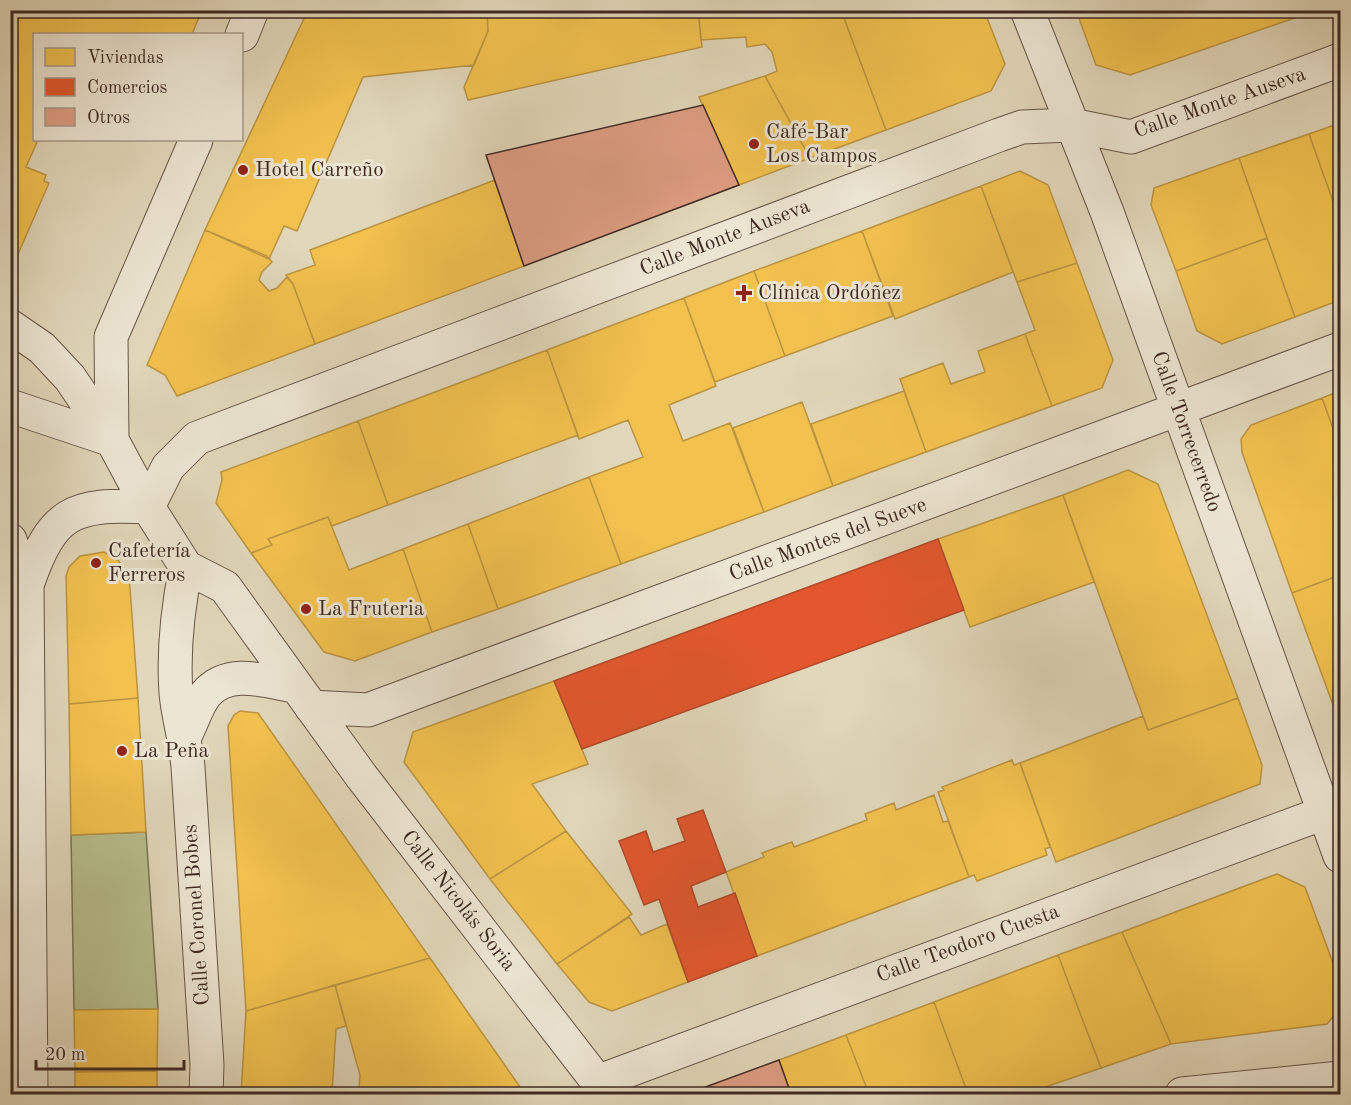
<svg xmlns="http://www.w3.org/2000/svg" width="1351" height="1105" font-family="'Old Standard TT',serif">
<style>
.green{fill:#b7bd8c;stroke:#7a7458;stroke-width:1.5}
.homes{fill:#f2c14e;stroke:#bc9441;stroke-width:1.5}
.shops{fill:#e4572e;stroke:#b24a2b;stroke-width:1.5}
.building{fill:#de9d83;stroke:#3e2a23;stroke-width:1.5}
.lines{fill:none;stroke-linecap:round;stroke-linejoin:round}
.street-casing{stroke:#675549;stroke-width:35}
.street{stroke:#ece5d2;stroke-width:33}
.poi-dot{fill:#8f2418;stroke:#ece5d2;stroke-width:2}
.labels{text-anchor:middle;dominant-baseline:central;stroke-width:6;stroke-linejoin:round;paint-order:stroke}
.street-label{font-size:21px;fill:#3e2a23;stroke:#ece5d2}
.poi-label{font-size:21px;fill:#3e2a23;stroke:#ece5d2;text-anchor:start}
</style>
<rect width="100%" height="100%" fill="#e1d7ba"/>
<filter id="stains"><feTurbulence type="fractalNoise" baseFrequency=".00333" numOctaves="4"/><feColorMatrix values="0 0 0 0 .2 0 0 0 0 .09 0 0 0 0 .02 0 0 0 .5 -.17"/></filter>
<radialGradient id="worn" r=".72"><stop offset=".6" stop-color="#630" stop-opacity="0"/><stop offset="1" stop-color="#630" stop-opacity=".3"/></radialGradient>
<path class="green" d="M146,832l12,177 -84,1 -3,-175z"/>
<path class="homes" d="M10,10h192l-10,24h-158v106h4l-12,27 20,8 -2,6 5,2 -31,71 -8,-2z
M308,10h179l1,21 -14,34 -111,12 -66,154 -13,-5 -15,33 -64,-29z
M487,10h211l4,37 -234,53 -4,-13 24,-56z
M698,10h143l45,120 -76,28 -45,-82 12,-5 -5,-19 -7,-8 -18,3 -1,-10 -45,3z
M841,10h143l21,54 -14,27 -105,39z
M1076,10h232l1,3 -179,62 -34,-10z
M765,76l45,82 -71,27 -40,-88z
M1340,123v98l-31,-87z
M1309,134l31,87v79l-45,17 -56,-159z
M1239,158l28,80 -91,33 -25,-66 3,-17z
M1020,171l28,14 29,78 -60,19 -36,-96z
M495,180l29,86 -209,78 -22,-60 -7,-9 29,-10 -5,-15z
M981,186l32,86 -118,47 -33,-88z
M205,230l62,26 5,6 -10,10 -3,8 10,11 8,-3 10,-11 6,7 22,60 -138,52 -12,-21 -18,-10z
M862,231l31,85 -108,40 -31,-85z
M1267,238l28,79 -73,27 -25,-13 -21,-60z
M1077,263l36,97 -11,28 -50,18 -27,-72 10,-4 -18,-48z
M754,271l31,85 -70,26 -31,-84z
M684,298l32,88 -47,19 14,36 47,-18 34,89 -143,52 -32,-87 54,-20 -15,-37 -49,19 -32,-89z
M1025,334l27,72 -126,46 -26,-73 43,-16 8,21 34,-12 -7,-21z
M547,350l31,85 -190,70 -30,-84z
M904,391l22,61 -93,34 -22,-62z
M1340,391v57l-18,-50z
M1322,398l18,50v127l-48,18 -50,-141 -1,-13 10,-14z
M802,402l31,84 -69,26 -31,-84z
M358,421l30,84 -56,21 -4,-9 -60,22 4,6 -21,8 -35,-50 6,-23 -1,-8z
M1128,470l30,14 80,214 -90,32 -85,-235z
M589,477l32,87 -123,45 -30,-85z
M1063,495l31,87 -124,45 -32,-88z
M328,517l21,53 54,-21 29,83 -77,29 -31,-9 -73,-99 21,-8 -4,-6z
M468,524l30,85 -66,23 -29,-83z
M104,552l14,8 11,15 9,123 -69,6 -3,-128 3,-9 11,-11z
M1340,575v149l-48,-131z
M554,681l34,83 -56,20 34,47 -76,48 -86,-117 9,-30z
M138,698l8,134 -75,3 -2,-131z
M1238,698l24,67 -2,19 -204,78 -36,-99 123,-47 5,14z
M240,711l18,2 172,245 -184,53 -18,-285 6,-11z
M1012,760l2,5 6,-2 30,84 -5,2 2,6 -70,26 -3,-6 -5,2 -31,-85 6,-2 -2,-3z
M934,795l9,27 5,-1 21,56 -212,79 -31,-84 38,-15 -2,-4 30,-11 2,5 73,-27 -2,-6 29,-11 2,7z
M566,831l66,83 -75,50 -67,-85z
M1277,874l28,13 35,95v26l-13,16 -156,20 -49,-112z
M629,917l12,18 26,-11 21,58 -76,29 -23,-9 -32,-38z
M1122,932l49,112 -70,24 -43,-113z
M1058,955l43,113 -76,26h-57l-34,-92z
M430,958l27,39 68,97h-163l-3,-6 1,-13 -25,-90z
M335,985l11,41 -10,3 -4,65h-91l5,-83z
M934,1002l34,92h-99l-23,-59z
M158,1009l-1,62 -82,1 -1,-62z
M846,1035l23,59h-78l-12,-34z
M157,1071v23h-82v-22z"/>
<path class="shops" d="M938,539l26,71 -382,139 -28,-68z
M703,810l23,62 -35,14 7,21 37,-14 22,63 -69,26 -29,-83 -15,6 -25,-64 27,-10 7,21 32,-11 -8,-22z"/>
<path class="building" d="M703,105l36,80 -215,81 -38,-111z
M779,1060l12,34h-90l-1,-5z"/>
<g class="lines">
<defs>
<path id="street" d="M1027,10l80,202 233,644
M242,35l10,-25
M10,326l32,22 28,30 42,62 36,67 38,60 39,20 137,190 245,317
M10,406l102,34
M112,440l-1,-103 85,-197
M148,507l20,-40 29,-29 802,-303 23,-8 49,-2 60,12 209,-77
M10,540l17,45 4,509
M186,567c-8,40 -13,84 -10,126 2,24 10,49 12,74l19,298 -1,29
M27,585c25,-73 45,-82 121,-78
M311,707l57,3 972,-361
M185,736c7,-13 12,-31 21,-42 22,-26 60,-13 88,-8
M597,1082l743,-275
M1182,1094l158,-16"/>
</defs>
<use href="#street" class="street-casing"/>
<use href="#street" class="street"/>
</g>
<g class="poi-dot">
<circle cx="754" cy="144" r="6"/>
<circle cx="243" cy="170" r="6"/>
<path d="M741 284h6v6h6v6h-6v6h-6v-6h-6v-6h6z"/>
<circle cx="96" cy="563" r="6"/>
<circle cx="306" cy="609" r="6"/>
<circle cx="122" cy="751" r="6"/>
</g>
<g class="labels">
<g class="street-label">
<text transform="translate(1220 103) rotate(-19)">Calle Monte Auseva</text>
<text transform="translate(725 238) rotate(-21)">Calle Monte Auseva</text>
<text transform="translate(1186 432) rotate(70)">Calle Torrecerredo</text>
<text transform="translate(828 540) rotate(-20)">Calle Montes del Sueve</text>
<text transform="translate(458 901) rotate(52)">Calle Nicolás Soria</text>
<text transform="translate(197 915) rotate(-94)">Calle Coronel Bobes</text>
<text transform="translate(968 944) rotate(-20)">Calle Teodoro Cuesta</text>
</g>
<g class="poi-label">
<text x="766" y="132">Café-Bar<tspan x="766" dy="24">Los Campos</tspan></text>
<text x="255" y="170">Hotel Carreño</text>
<text x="758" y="293">Clínica Ordóñez</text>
<text x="108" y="551">Cafetería<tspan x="108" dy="24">Ferreros</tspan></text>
<text x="318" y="609">La Fruteria</text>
<text x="134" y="751">La Peña</text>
</g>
</g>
<rect width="1351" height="1105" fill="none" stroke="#e1d7ba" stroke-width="36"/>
<rect x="12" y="12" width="1327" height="1081" fill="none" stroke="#3e2a23" stroke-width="3"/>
<rect x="18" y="18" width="1315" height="1069" fill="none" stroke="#3e2a23" stroke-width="1.5"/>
<rect x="33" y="33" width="210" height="108" fill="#ece5d2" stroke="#a69a8c" stroke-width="1.5"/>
<rect x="45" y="48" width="30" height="18" fill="#f2c14e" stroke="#a69a8c" stroke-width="1.5"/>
<text x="87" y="63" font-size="18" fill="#3e2a23">Viviendas</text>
<rect x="45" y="78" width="30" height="18" fill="#e4572e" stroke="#a69a8c" stroke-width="1.5"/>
<text x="87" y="93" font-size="18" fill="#3e2a23">Comercios</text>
<rect x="45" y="108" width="30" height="18" fill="#de9d83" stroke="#a69a8c" stroke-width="1.5"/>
<text x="87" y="123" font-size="18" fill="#3e2a23">Otros</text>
<path d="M36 1060v9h148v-9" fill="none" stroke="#3e2a23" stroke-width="3"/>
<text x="45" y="1060" font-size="18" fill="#3e2a23" stroke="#ece5d2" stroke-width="4.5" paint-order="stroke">20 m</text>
<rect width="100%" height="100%" filter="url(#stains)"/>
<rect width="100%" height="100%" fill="url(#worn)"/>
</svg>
